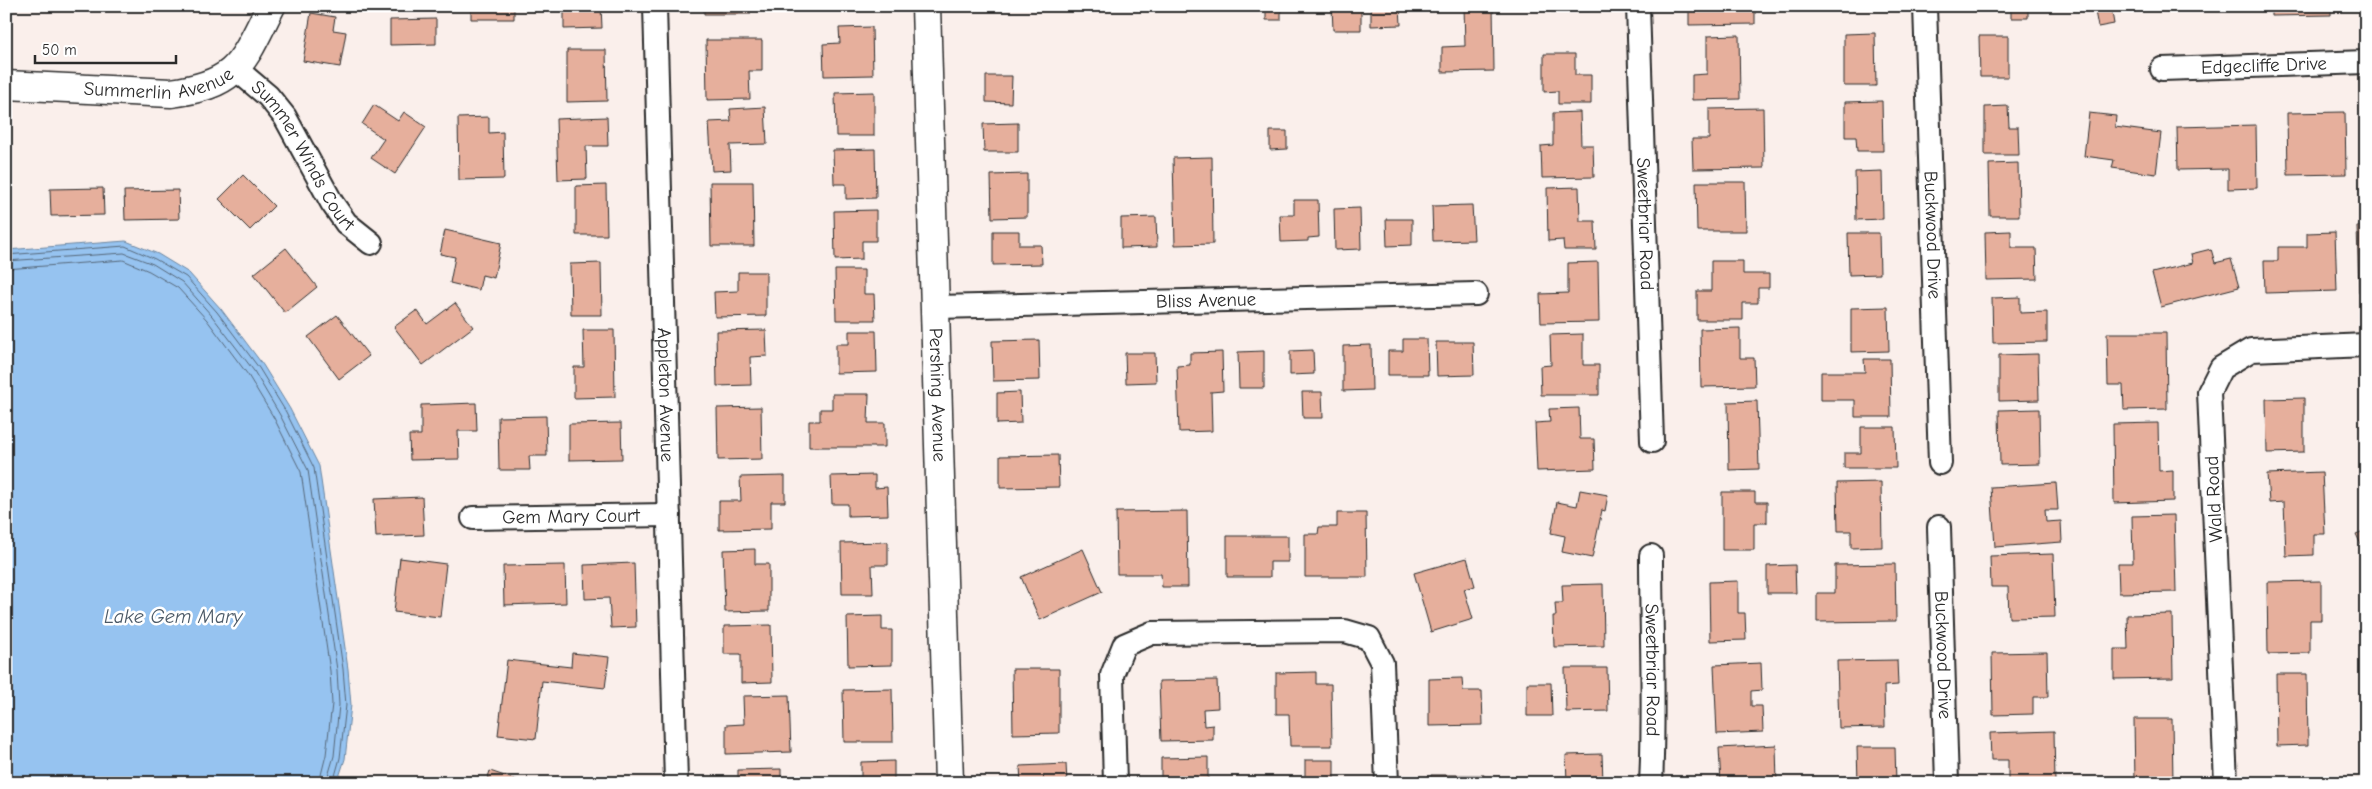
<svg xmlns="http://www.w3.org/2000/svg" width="2372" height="789" font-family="'Comic Neue',sans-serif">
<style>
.water{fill:#96c3f0;stroke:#6b86a1}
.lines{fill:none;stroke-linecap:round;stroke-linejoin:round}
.shore{stroke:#56687a;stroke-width:1}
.building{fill:#e6af9c;stroke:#2b2b2b}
.minor-casing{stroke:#2b2b2b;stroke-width:26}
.tertiary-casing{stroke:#2b2b2b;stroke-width:31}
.minor{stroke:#fff;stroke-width:22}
.tertiary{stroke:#fff;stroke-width:28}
.labels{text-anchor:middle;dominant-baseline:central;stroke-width:5;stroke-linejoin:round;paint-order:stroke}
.street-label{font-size:19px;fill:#2b2b2b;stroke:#fff}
.water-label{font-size:20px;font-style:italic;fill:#4b5966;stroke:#fff}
</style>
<rect width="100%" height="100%" fill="#faefeb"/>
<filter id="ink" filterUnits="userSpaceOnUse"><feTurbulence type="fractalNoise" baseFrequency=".02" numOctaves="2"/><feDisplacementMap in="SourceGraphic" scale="10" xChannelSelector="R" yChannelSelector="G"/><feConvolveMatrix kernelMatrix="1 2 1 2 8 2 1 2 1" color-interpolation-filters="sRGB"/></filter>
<g filter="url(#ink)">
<path class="water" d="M126,241l32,13 31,19 32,36 42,56 27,44 29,57 29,203 3,36 -6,54 -8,24h-331v-533z"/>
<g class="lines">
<path class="shore" d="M6,255l119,-9 30,13 31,18 31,35 42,56 27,44 28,56 29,201 3,36 -6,53 -7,25
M6,261l118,-8 29,11 29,18 30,34 42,55 26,44 28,55 29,200 2,35 -5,51 -8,27
M6,269l117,-9 26,11 29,17 29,32 41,55 26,43 27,54 29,199 2,33 -6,51 -7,28"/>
</g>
<path class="building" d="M471,6h43v13h-43z
M564,6h37l1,22 -38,1z
M704,6h46v8h-46z
M1112,6h27v3h-27z
M1197,6h61v3l-61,1z
M1266,6h15v14h-15z
M1332,6h29v24h-28z
M1371,6h29l1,19 -30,1z
M1464,6h29l1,65 -52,1v-25l23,-1z
M1551,6h39v5l-39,1z
M1689,6h66v18l-66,1z
M2011,6h17v12h-17z
M2094,6h17l3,18 -16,3z
M2271,6h60v9l-60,1z
M311,13l24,4 -2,13 13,2 -6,35 -37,-6z
M436,19v25l-46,1v-25z
M872,27l1,48 -49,1 -1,-32 17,-1 -1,-15z
M1875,33l1,53h-32v-52z
M1739,35l1,64 -48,1v-25l15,-1v-38z
M1979,36h29v41h-28z
M706,40h56v31h-13l1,28 -43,1z
M567,50h39l1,51 -40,1z
M1544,54h31v21h16v29h-33v-13l-14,1z
M986,76h26l-1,27 -25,-1z
M874,92v44h-38l-1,-43z
M1882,101l1,50h-26l-1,-14h-11v-35z
M374,105l24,16 6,-9 22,15 -31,47 -24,-16 13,-19 -22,-15z
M2008,106l1,21h9l1,28h-34v-48z
M765,107l2,37 -37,1 1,25 -19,1 -3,-49 22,-1 -1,-12z
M1763,108l1,60 -71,1 -1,-30h17v-30z
M2363,111h3v55h-2z
M1580,112l1,33h12l1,32 -52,1 -1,-32 12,-1v-32z
M2345,112l1,62 -58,1 -1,-62z
M2089,113l27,3 -1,11 46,6 -5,41 -44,-6 2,-8 -30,-4z
M489,117v16l14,-1 1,47 -45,1 -1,-62z
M607,117l1,29h-22l1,33 -29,1 -2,-61z
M1018,123v29h-34l-1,-28z
M2256,125l1,63 -29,1v-20l-50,1 -1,-43z
M1270,131h17v18l-17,1z
M875,149l1,49 -30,1v-15h-12l-1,-34z
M1212,157l1,87 -38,1 -2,-87z
M2018,163l1,53h-29l-1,-52z
M1882,171l1,48 -27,1 -1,-48z
M1027,174v43l-35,1 -1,-43z
M243,175l31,31 -24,24 -31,-31z
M710,182h43l1,64h-43z
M1696,182h49l1,49h-49z
M606,185l1,50h-31v-49z
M1579,187l1,34h15l1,29h-32l-1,-10 -15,1 -1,-53z
M103,188l1,27 -53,1 -1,-27z
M178,190l1,29 -54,1 -1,-29z
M1294,200h24l1,37 -11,1v3l-27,1 -1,-27h14z
M1472,205l2,35 -41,1 -1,-35z
M1360,208l1,41 -26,1 -1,-41z
M876,210v31h-14v18l-27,1 -1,-49z
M1156,217l1,30 -36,1v-30z
M1386,219h26v26l-25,1z
M2357,226h9v67h-7z
M445,230l56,13 -7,35 -12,-3 -3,15 -29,-7 5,-26 -15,-3z
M993,231h26v14h22l1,19 -49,1z
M2011,231v17h25l1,31 -51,1 -1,-48z
M2335,232l2,59 -72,2 -1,-32h14v-14h29v-14z
M1848,233h31l1,41 -31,1z
M286,248l31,39 -32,26 -31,-39z
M2211,249l4,14 16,-4 8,28 -78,20 -9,-34 41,-10 -2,-9z
M1711,261h32v13h26v14h-11v15h-15v17h-46v-29h14z
M1598,262l1,60 -58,1 -1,-29 28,-1v-30z
M601,263l1,52h-31l-1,-51z
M835,270h29v24h10l1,26h-39z
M738,272h28v44l-51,1 -1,-25 24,-1z
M2020,297v16l27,-1v30l-54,1 -1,-45z
M455,303l18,24 -50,38 -29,-38 23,-17 10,14z
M1888,307l1,44 -38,1v-44z
M337,315l32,41 -30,23 -31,-42z
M1740,328v30h14l1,28 -54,1 -1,-58z
M583,330h31l1,67 -41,1v-31h10z
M766,330l1,26 -17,1 1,28 -34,1 -1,-55z
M849,331h27l1,41 -41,1v-29h13z
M2107,333h59l1,76 -43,1 -1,-25h-15z
M1583,334v31h16v30h-58l-1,-29 11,-1 -1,-30z
M1403,339h24l1,36h-40v-24h15z
M1039,340l1,40 -47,1 -1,-40z
M1436,342h37l1,33 -37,1z
M1371,345l1,45 -29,1v-45z
M1313,350l1,24 -24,1v-24z
M1264,351v37h-25l-1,-36z
M1222,352l1,39 -12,1 1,39 -33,1 -2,-66 13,-1v-12z
M1125,353h30l1,29 -30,1z
M2038,354l1,46 -40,1v-46z
M1864,359h26l1,58h-36v-17h-34v-28h44z
M2363,387h3v43h-2z
M1020,392l1,31 -24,1v-31z
M1302,392h20l1,26h-20z
M832,394h37l-1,29h17v24h-76v-26h11v-12h12z
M2304,398v54l-37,1 -1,-54z
M1757,401l2,68 -30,1 -1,-68z
M476,403l1,28h-19l1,28 -49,1 -1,-25h12v-30z
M761,407l1,52 -44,1 -1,-52z
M1579,408l1,31h14l1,30 -58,2 -2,-48 15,-1 -1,-13z
M2039,409l1,55 -40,1 -1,-55z
M546,416l1,40h-18l1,14h-31l-1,-53z
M621,423l1,36 -53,1v-36z
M2158,423l1,48 14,-1v31l-59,2 -1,-79z
M1861,427h34l1,41h-52v-15h17z
M1058,455l1,32 -59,1v-32z
M2322,472l3,62h-11v21l-28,1 -2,-54 -15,1 -2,-29z
M875,475v13l12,-1 1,28 -40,1v-12h-16l-1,-28z
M785,476v26h-14v27l-52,1v-29h22l-1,-24z
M1881,482l1,65 -31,1v-17h-13l-1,-48z
M2056,483l2,27h-13l1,12 15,-1 1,21 -67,5 -4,-60z
M1580,490l28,5 -3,16 -3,-1 -10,48 -30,-6 3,-16 -14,-3 6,-31 20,4z
M1722,492h33v10h12v21h-13v27h-32z
M422,497l2,38 -48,2 -2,-38z
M1187,511l1,76h-26l-1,-13h-44l-1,-62z
M1337,513h29l1,64h-62v-43h13l1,-7h18z
M2174,515l2,77 -57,1 -1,-30h15l-1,-47z
M2366,530v25l-10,-21z
M1227,536h61v26h-18v15h-43z
M888,542v23h-16l1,29h-31l-1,-51z
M755,549v15h14v47l-44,1 -2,-62z
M1083,549l19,43 -62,28 -19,-43z
M2053,554l2,63 -46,1 -1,-31h-17l-1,-31z
M400,558l46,6 -6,53 -46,-5z
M1467,558l8,28 -11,3 9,30 -42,13 -17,-59z
M634,563l2,64 -25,1 -2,-30 -24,1 -1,-34z
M1895,564l1,57 -79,1v-29h18v-28z
M565,565l1,38 -62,2 -1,-39z
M1795,565l1,28h-29v-27z
M1738,581v32h7l1,27 -36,1 -1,-59z
M2321,581v39h-11v33l-42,1 -1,-72z
M1603,584l1,62 -50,1 -1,-31h3l-1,-13h8l-1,-18z
M2172,614l1,64 -59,1v-30h14l-1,-34z
M882,616v14h10v35l-44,1 -1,-49z
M771,625l1,57 -31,1v-29h-17v-28z
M2047,652l1,45h-15v17l-40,1 -1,-62z
M572,653l37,4 -4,31 -63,-7 -6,58 -38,-4 9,-75 64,7z
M1897,660l1,25 -14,1 1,41 -46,1 -2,-67z
M1761,663l1,27 -11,1v15h11l1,26 -46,2 -3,-69z
M1565,668h42l1,43 -42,1z
M1012,669h47v64l-46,1z
M1316,672v12h15l1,62h-42l-1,-32h-13v-41z
M2276,674h31l1,71 -31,1z
M1462,678l1,13h19l1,34 -54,1v-47z
M1217,680l1,28 -15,1 1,17 9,-1v15l-52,1 -2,-60z
M1527,683h24l1,33h-25z
M892,689l1,53h-49l-1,-52z
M789,695l2,57 -65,2v-29l18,-1 -1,-28z
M2134,719h38l1,64h-38z
M2054,731l1,52h-47v-23h-17l-1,-27z
M1776,745l1,38h-56l-2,-35z
M1857,747h38l1,36h-38z
M1602,754l1,29h-36l-1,-28z
M1208,757v26h-47v-25z
M1305,760h29v23h-29z
M894,761v22h-45v-6h12v-15z
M1066,764l1,19h-46l-1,-17z
M781,769v14h-43v-13z
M490,771l35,12h-39z
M1431,775h53v8h-53z
M2326,777v6h-51v-2z"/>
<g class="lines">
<defs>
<g id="minor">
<path id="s1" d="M655,6l21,777"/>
<path id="s2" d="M1638,6l14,435"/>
<path id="s3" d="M1925,6l15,457"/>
<path id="s4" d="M236,69l32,27 17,21 47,86 14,20 25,20"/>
<path id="s5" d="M2162,69l204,-7"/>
<path id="s6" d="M936,307l540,-13"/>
<path id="s7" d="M473,518l196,-3"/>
<path id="s8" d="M1939,527l8,256"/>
<path id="s9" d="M1651,556c0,76 4,151 0,227"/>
<path d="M1115,783l-3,-108 12,-30 28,-12 193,-2 24,7 13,25 5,120"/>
<path d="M2226,783l-17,-391 12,-24 30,-18 115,-5"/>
</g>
<g id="tertiary">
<path id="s10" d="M926,6l23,777"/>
<path id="s11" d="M6,85l165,8c68,-9 71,-30 100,-87"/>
</g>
</defs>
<use href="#minor" class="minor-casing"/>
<use href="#tertiary" class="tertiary-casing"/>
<use href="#minor" class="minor"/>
<use href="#tertiary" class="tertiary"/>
</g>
</g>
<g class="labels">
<g class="street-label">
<text stroke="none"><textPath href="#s5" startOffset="102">Edgecliffe Drive</textPath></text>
<text stroke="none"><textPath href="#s11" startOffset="154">Summerlin Avenue</textPath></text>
<text stroke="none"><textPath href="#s4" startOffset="111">Summer Winds Court</textPath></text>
<text stroke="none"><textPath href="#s2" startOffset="218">Sweetbriar Road</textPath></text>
<text stroke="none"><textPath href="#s3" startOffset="229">Buckwood Drive</textPath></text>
<text stroke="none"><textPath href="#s6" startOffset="270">Bliss Avenue</textPath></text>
<text stroke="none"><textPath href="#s10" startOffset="389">Pershing Avenue</textPath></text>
<text stroke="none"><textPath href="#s1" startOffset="389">Appleton Avenue</textPath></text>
<text transform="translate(2214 499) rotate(-93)">Wald Road</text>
<text stroke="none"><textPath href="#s7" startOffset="98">Gem Mary Court</textPath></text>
<text stroke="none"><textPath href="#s8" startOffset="128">Buckwood Drive</textPath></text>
<text stroke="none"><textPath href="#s9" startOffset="114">Sweetbriar Road</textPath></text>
</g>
<g class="water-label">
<text x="173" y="616">Lake Gem Mary</text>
</g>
</g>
<rect width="2372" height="789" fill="none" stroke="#fff" stroke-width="25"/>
<rect x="12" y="12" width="2347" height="764" fill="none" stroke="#2b2b2b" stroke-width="2" filter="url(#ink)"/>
<path d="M35 55v8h141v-8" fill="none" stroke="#2b2b2b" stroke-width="2.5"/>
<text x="42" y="55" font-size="15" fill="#2b2b2b" stroke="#ffffff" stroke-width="4" paint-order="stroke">50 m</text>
</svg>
